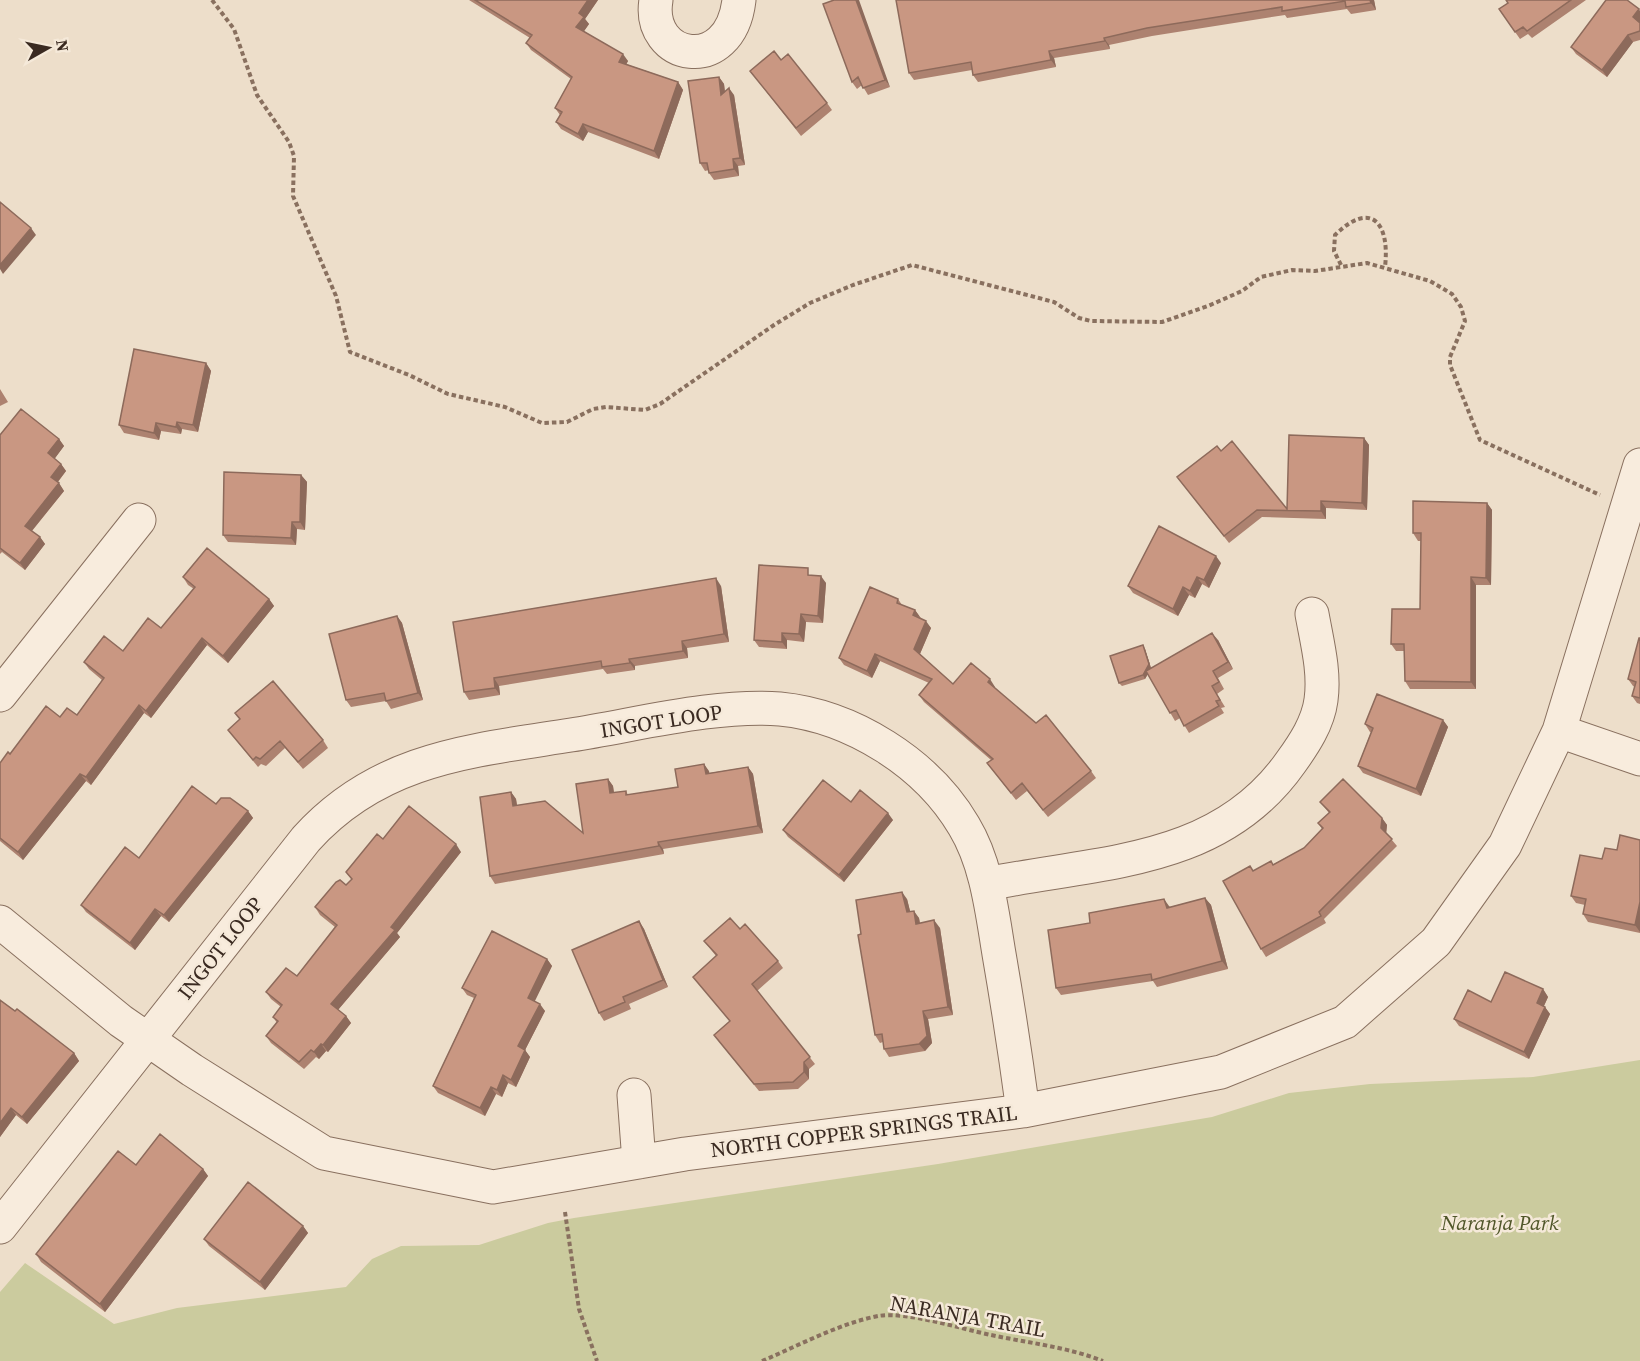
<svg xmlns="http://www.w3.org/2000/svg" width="1640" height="1361" font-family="'Source Serif 4',serif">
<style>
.green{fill:#cbcb9e}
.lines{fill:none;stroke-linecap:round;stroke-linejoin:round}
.minor-casing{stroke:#89705f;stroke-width:35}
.path{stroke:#89705f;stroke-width:4;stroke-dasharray:4.5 3;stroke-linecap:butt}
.minor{stroke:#f8ecdd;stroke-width:33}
.wall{fill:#ad8270}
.shaded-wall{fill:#8d6a5b}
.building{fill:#c99782;stroke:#8d6a5b;stroke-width:1.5}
.labels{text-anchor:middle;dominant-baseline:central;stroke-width:5;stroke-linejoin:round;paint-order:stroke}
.street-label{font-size:21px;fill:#3a2a21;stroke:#f5e9d9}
.park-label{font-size:21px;font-style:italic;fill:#505629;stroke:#f5e9d9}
</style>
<rect width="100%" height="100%" fill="#eddeca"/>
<path class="green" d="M1640,1060v301h-1640v-69l25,-29 89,61 63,-16 169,-21 26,-28 29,-13 78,-1 69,-22 26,-5 364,-54 274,-47 77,-24 81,-9 163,-7z"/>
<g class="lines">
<defs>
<path id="minor" d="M656,0c-10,60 74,77 83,0
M0,695l139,-175
M1559,731l81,28
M987,884c112,-23 232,-19 304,-122 13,-18 27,-39 30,-62 4,-28 -4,-58 -9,-86
M0,922l121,99 71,49 132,83 169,34 192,-33 338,-43 198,-39 124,-50 91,-80 69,-97 54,-114 81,-266
M634,1095l5,67
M0,1227l306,-388c73,-81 164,-88 265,-104 65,-10 144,-31 209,-26 72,7 147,54 184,117 23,38 28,86 35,128 9,52 17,105 24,157"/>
</defs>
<use href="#minor" class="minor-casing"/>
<path class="path" d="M212,0l22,29 23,66 32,47 5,14 -1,40 43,100 14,56 59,23 39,19 57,13 37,16 25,-1 26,-13 13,-2 39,3 15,-6 114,-79 36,-22 43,-18 59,-20 142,37 25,16 12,3 71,1 46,-16 34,-15 19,-14 31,-7 23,1 52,-8 63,18 22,13 9,13 4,14 -15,36v8l30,75 120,55
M1341,265l-7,-14 1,-16c37,-36 55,-11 50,32
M565,1212l14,97 18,52
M762,1361c38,-16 76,-37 116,-45 29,-5 83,13 113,19 38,8 76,12 112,26"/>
<use href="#minor" class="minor"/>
</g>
<path class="wall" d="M469,0h129l-13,19 4,5 -5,7 44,30 -2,3 52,18 5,8 -24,69 -71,-27 -5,9 -22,-12 -5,-7 4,-7 -5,-7 16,-29 -40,-29 -5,-7 4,-5z
M834,0l56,87 -22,8 -6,-10 -5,4 -5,-7z
M896,0h478l2,10 -25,4 -4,-5 -60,9 -2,-3 -133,21 -43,9 1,4 -56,9 2,9 -78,15 -5,-7 -1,-5 -58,10 -5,-7z
M1506,0h80l-54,38 -4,-4 -8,5 -21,-30 9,-6z
M1640,22v18l-7,2 -26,35 -31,-23 -5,-7z
M781,60l46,43 5,7 -31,26 -51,-65z
M719,77l5,7 1,8 9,3 11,70 -7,1 1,10 -25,4 -5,-7v-3l-4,1 -5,-8z
M206,363l5,8 -13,61 -16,-3 -1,5 -20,-3 -2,9 -35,-7 -5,-8z
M0,389l8,13 -8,4z
M0,435l59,4 5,7 -10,13 7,5 5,7 -8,11 6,9 -32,40 8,6 5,7 -20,26 -23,-18 -2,2z
M1364,438l5,7 -2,65 -41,-2v11l-64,-2 -33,26 -52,-66 44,-26 66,58z
M301,475l6,7 -2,48 -8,-1 -1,16 -68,-3 -5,-7z
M1487,503l5,7 -1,75h-15v104h-66l-5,-8 -1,-30h-8l-5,-7 29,-35 1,-68h-3l-5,-8z
M1221,563l-12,25 -7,-4 -7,14 -6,-3 -11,21 -45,-23 -5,-7z
M812,575l14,8 -3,40 -17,-1 -2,20 -17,-2v9l-28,-2 -5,-7z
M183,577l86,22 5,7 -46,57 -21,-18 -56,73 -7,-5 -53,72 -5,-4 -63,79 -23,-19v-78l10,-9 50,-37 17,-2 25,-35 -13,-11 -5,-7 39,-11 38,-23 33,-39 -6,-4z
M721,586l8,56 -42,6 1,10 -53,8v4l-28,4 -4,-5 -104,17 1,9 -31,5 -5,-8 -11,-70z
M898,599l4,6 13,5 5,7 11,11 -11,26 33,30 42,3 -1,1 97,83 5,7 -48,39 -21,-26 -11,9 -29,-37 4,-3 -67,-58 -5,-7 10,-12 -49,-22 -8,17 -28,-13 -5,-7z
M397,616l5,7 21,77 -32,9 -5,-8 -35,6 -5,-7z
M1640,638v66l-3,-1 -5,-7 3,-9 -2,-1 -5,-7z
M1218,640l15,29 -15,9 6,11 -7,5 8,13 -4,1 3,5 -35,20 -9,-15 -5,3 -27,-47 -3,5 -23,7 -3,-3 26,-34 6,19z
M1443,720l5,7 -27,69 -58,-23 -5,-7 13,-34h-1l-5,-8z
M228,730l95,10 5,8 -25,21 -18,-21 -19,18 -5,-2 -3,3z
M704,764l5,9 39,-6 5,7 10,59 -100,16 1,5 -169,30 -5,-8 21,-84 5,7 1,6 66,28 25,-54 5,7 1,7 12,-2 2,4 50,-8z
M851,802l42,18 -49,62 -56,-45 -5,-7z
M1320,802l62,16 5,7 -1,8 11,13 -73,73 2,4 -60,34 -5,-8 -8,-78 21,-7 30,-16 18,-19 -4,-6 11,-10z
M216,804l32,7 5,7 -84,104 -8,-6 -26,34 -49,-38 -5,-7 58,-47z
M383,839l78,13 -64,81 3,4 -62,73 8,6 5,7 -23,29 -2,-1 -7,8 -3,-2 -12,12 -33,-26 -5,-7 11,-13 -4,-6 8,-10 -10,-8 -5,-7 31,-16 38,-49 -15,-12 -5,-8 31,-22 6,-5 -6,-8z
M1640,840v93l-52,-11 -5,-8 2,-9 -9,-2 -5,-7 31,-37 15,-9z
M1205,898l6,7 17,64 -71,18 -4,-6 -92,14 -5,-7 34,-65 79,-17 1,1z
M907,899l3,12 9,7 1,5 20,5 13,87 -25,4 4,24 -7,8 -36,6 -5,-8 -1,-7 -3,1 -5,-8 -14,-101z
M639,921l5,8 24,58 -39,17 2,5 -27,12 -5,-8z
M740,929l38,32 5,7 -26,23 58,73 -6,5v10l-11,10 -39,2 -45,-56 16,-14 -37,-44 23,-21 -12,-15z
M547,959l5,7 -18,35 11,10 -20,39 5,7 -14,30 -8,-4 -6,14 -6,-3 -11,22 -47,-23 -5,-7 41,-88 -7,-3 -5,-7z
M1543,989l5,8 -4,9 6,8 -21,45 -70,-33 -5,-7 37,-17z
M0,1000l74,53 5,8 -52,63 -11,-9 -16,22z
M203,1169l5,7 -103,136 -64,-50 -5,-8z
M303,1226l5,7 -43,57 -56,-44 -5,-7z"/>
<path class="shaded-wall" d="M588,0h10l-13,19 4,5 -7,10 -6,-7 3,-14z
M856,0h3l31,87 -5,-7z
M1370,0h4l2,10 -5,-7z
M1639,9l1,2v11l-2,2 -5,-7z
M1628,35l5,7 -26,35 -5,-7z
M1104,38l5,7 1,4 -5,-8z
M1049,51l5,7 2,9 -5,-7z
M623,54l5,7 -4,8 -5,-7z
M719,77l5,7 2,18 -5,-7z
M678,82l5,8 -24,69 -5,-8z
M729,88l5,7 11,70 -5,-7z
M583,124l5,8 -5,9 -5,-7z
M733,159l5,7 1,10 -5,-7z
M31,228l5,7 -33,39 -3,-5v-4z
M206,363l5,8 -13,61 -5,-7z
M177,422l5,7 -1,5 -5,-7z
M156,423l5,8 -2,9 -5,-7z
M1364,438l5,7 -2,65 -5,-7z
M59,439l5,7 -11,15 -5,-8z
M61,464l5,7 -10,13 -5,-7z
M301,475l6,7 -2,48 -5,-8z
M59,483l5,8 -34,42 -5,-7z
M1321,501l5,7v11l-5,-8z
M1487,503l5,7 -1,75 -5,-7z
M292,522l5,7 -1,16 -5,-7z
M40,537l5,7 -20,26 -5,-7z
M1216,556l5,7 -12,25 -5,-8z
M821,576l5,7 -3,40 -5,-7z
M1197,577l5,7 -7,14 -5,-7z
M1471,577l5,8v104l-5,-7z
M716,578l5,8 8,56 -5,-8z
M1183,587l6,8 -11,21 -5,-7z
M269,599l5,7 -46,57 -5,-7z
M915,610l5,7 -7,-2z
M801,614l5,8 -2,20 -5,-8z
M397,616l5,7 21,77 -5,-7z
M926,621l5,7 -12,28 -5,-7z
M782,633l5,7v9l-5,-7z
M1212,633l6,7 15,29 -5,-7z
M202,638l5,7 -56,73 -5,-7z
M682,641l5,7 1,10 -5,-7z
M1143,645l2,4 6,19 -6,11 -2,-4z
M875,654l5,7 -8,17 -5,-7z
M629,659l6,7v4l-5,-7z
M494,678l5,8 1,9 -5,-7z
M990,679l5,8 -2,3 -5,-8z
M139,705l5,8 -53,72 -5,-8z
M1443,720l5,7 -27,69 -5,-7z
M704,764l5,7 2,10 -5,-7z
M748,767l5,7 10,59 -5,-7z
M80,774l6,7 -63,79 -5,-8z
M608,779l5,7 2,15 -5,-8z
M511,792l5,7 2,14 -5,-7z
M248,811l5,7 -84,104 -5,-7z
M888,813l5,7 -49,62 -5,-7z
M1382,818l5,7 -1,10 -5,-7z
M658,842l5,7 1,5 -5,-8z
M456,844l5,8 -64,81 3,4 -63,74 -6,-7 60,-77z
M902,892l5,7 5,20 -5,-7z
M1205,898l6,7 17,64 -6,-8z
M1164,899l5,7 3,9 -5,-7z
M1640,902v30l-5,-7z
M155,909l6,7 -26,34 -5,-7z
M914,911l5,7 2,13 -5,-7z
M934,920l6,8 13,87 -5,-8z
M639,921l5,8 24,58 -5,-7z
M547,959l5,7 -19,39 -5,-7z
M1543,989l5,8 -6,13 -5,-7z
M540,1004l5,7 -22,43 -5,-8z
M1545,1007l5,7 -21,45 -5,-7z
M923,1011l5,8 4,24 -7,8 -6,-7z
M346,1016l5,7 -23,29 -5,-7z
M321,1044l5,7 -7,8 -5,-7z
M525,1050l5,7 -14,30 -5,-7z
M74,1053l5,8 -52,63 -5,-7z
M804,1062l5,7v10l-5,-7z
M503,1075l5,8 -6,14 -5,-7z
M491,1087l5,7 -11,22 -5,-8z
M11,1108l5,7 -16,22v-14z
M203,1169l5,7 -103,136 -5,-8z
M303,1226l5,7 -43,57 -5,-8z"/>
<path class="building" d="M475,0h113l-9,13 5,4 -8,10 47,27 -4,8 59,20 -24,69 -71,-27 -5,10 -22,-12 6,-10 -7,-4 17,-31 -46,-34 6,-8z
M834,0h22l29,80 -22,8 -5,-11 -6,5 -29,-78z
M896,0h474l1,3 -25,4 -1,-6 -63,10v-4l-135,21 -43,10 1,3 -56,10 2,9 -78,15 -2,-13 -62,11z
M1506,0h65l-44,31 -4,-4 -8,5 -16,-23 9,-6z
M1606,0h21l12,9 -6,8 7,6v8l-12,4 -26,35 -31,-23z
M774,51l7,9 7,-6 39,49 -31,25 -46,-57z
M719,77l2,18 8,-7 11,70 -7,1 1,10 -25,4 -2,-10h-7l-12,-82z
M0,202l31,26 -31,37z
M134,349l72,14 -13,62 -16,-3 -1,5 -20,-4 -2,10 -35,-8z
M21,409l38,30 -11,14 13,11 -10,13 8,6 -34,43 15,11 -20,26 -20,-15v-113z
M1289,435l75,3 -2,65 -41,-2v10l-64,-1 -33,26 -47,-59 40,-31 4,5 11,-10 55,68z
M224,472l77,3 -1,47h-8l-1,16 -68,-3z
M1413,501l74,2 -1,75 -15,-1v105l-66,-1 -1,-37h-13l1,-35h28l1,-76h-8z
M1159,526l57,30 -12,24 -7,-3 -7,14 -7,-4 -10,22 -45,-23z
M207,548l62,51 -46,57 -21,-18 -56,73 -7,-6 -53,72 -6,-3 -62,78 -18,-14v-75l8,-11 2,2 36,-48 14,11 7,-9 10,7 27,-37 -20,-16 20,-26 19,15 25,-33 13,10 34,-41 -12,-10z
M759,565l49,3v7l13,1 -3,40 -17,-2 -2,20 -17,-1v9l-28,-2z
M716,578l8,56 -42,7 1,10 -54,8 1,4 -28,4 -1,-6 -107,17 1,10 -31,4 -11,-70z
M870,587l28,12 -1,4 18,7 -2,5 13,6 -12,28 39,35 18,-21 19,16 -2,3 48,41 10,-8 45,56 -48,39 -21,-27 -11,10 -24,-30 6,-4 -74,-64 13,-16 -57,-25 -8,17 -28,-13z
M397,616l21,77 -32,8 -2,-8 -38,7 -17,-66z
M1212,633l16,29 -15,9 6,11 -7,4 8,14 -4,1 3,5 -35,20 -8,-16 -6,3 -24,-42z
M1639,638h1v60l-8,-2 4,-14 -8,-3z
M1143,645l6,19 -6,11 -24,8 -9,-27z
M273,681l50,59 -25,22 -18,-21 -20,18 -4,-2 -3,3 -25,-30 12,-11 -5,-6z
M1377,694l66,26 -27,69 -58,-23 15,-38 -8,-4z
M704,764l2,10 42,-7 10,59 -100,16 1,4 -169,30 -10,-79 31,-5 2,14 32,-5 38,32 -7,-49 32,-5 2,14 16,-2v4l52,-8 -3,-18z
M1343,779l39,39 -1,10 11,11 -73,73 2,4 -60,33 -38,-68 27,-15 3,5 18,-10 2,4 31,-17 19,-20 -5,-5 12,-11 -10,-10z
M823,780l28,22 9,-12 28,23 -49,62 -56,-45z
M192,786l24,18 5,-6h9l18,13 -84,104 -9,-6 -25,34 -49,-38 44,-58 14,11z
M409,806l47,38 -65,83 4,3 -64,74 15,12 -23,29 -2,-1 -7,8 -3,-2 -12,12 -33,-26 12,-15 -5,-4 9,-12 -16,-13 20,-24 11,8 40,-51 -22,-18 21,-25 4,-2 6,5 6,-6 -6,-7 31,-38 6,5z
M1620,835l20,5v62l-5,23 -52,-11 3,-15 -15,-3 9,-41 22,4 3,-11 12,2z
M902,892l5,20 7,-1 2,13 18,-4 14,87 -25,4 4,25 -8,8 -35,5 -2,-15 -7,1 -17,-100 3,-1 -5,-34z
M1205,898l17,63 -70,19 -1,-6 -95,14 -8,-58 42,-7 -1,-10 75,-14 3,9z
M730,918l10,11 5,-5 33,37 -26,23 58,73 -6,5v10l-11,10 -39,2 -40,-49 16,-14 -37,-44 24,-22 -13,-14z
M639,921l24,59 -40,17 2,5 -26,11 -27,-63z
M492,931l55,28 -19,39 12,6 -22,42 7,4 -14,30 -8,-5 -6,15 -6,-3 -11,21 -47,-22 43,-91 -14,-7z
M1505,972l38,17 -6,14 8,4 -21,45 -70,-33 14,-29 23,12z
M0,1000l15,11 2,-2 57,44 -52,64 -11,-9 -11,15z
M160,1134l43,35 -103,135 -64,-50 82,-103 18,14z
M248,1182l55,44 -43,56 -56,-43z"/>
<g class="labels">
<g class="street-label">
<text transform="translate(661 721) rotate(-9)">INGOT LOOP</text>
<text transform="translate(220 948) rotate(-52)">INGOT LOOP</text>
<text transform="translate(864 1131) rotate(-7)">NORTH COPPER SPRINGS TRAIL</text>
<text transform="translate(968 1316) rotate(10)">NARANJA TRAIL</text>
</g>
<g class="park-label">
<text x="1500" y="1222">Naranja Park</text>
</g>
</g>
<g transform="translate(48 48) rotate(81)" stroke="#f5e9d9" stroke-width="4.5" paint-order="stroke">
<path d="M0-4.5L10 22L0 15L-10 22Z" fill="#3a2a21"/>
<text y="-9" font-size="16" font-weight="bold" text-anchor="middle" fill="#3a2a21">N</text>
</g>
</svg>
